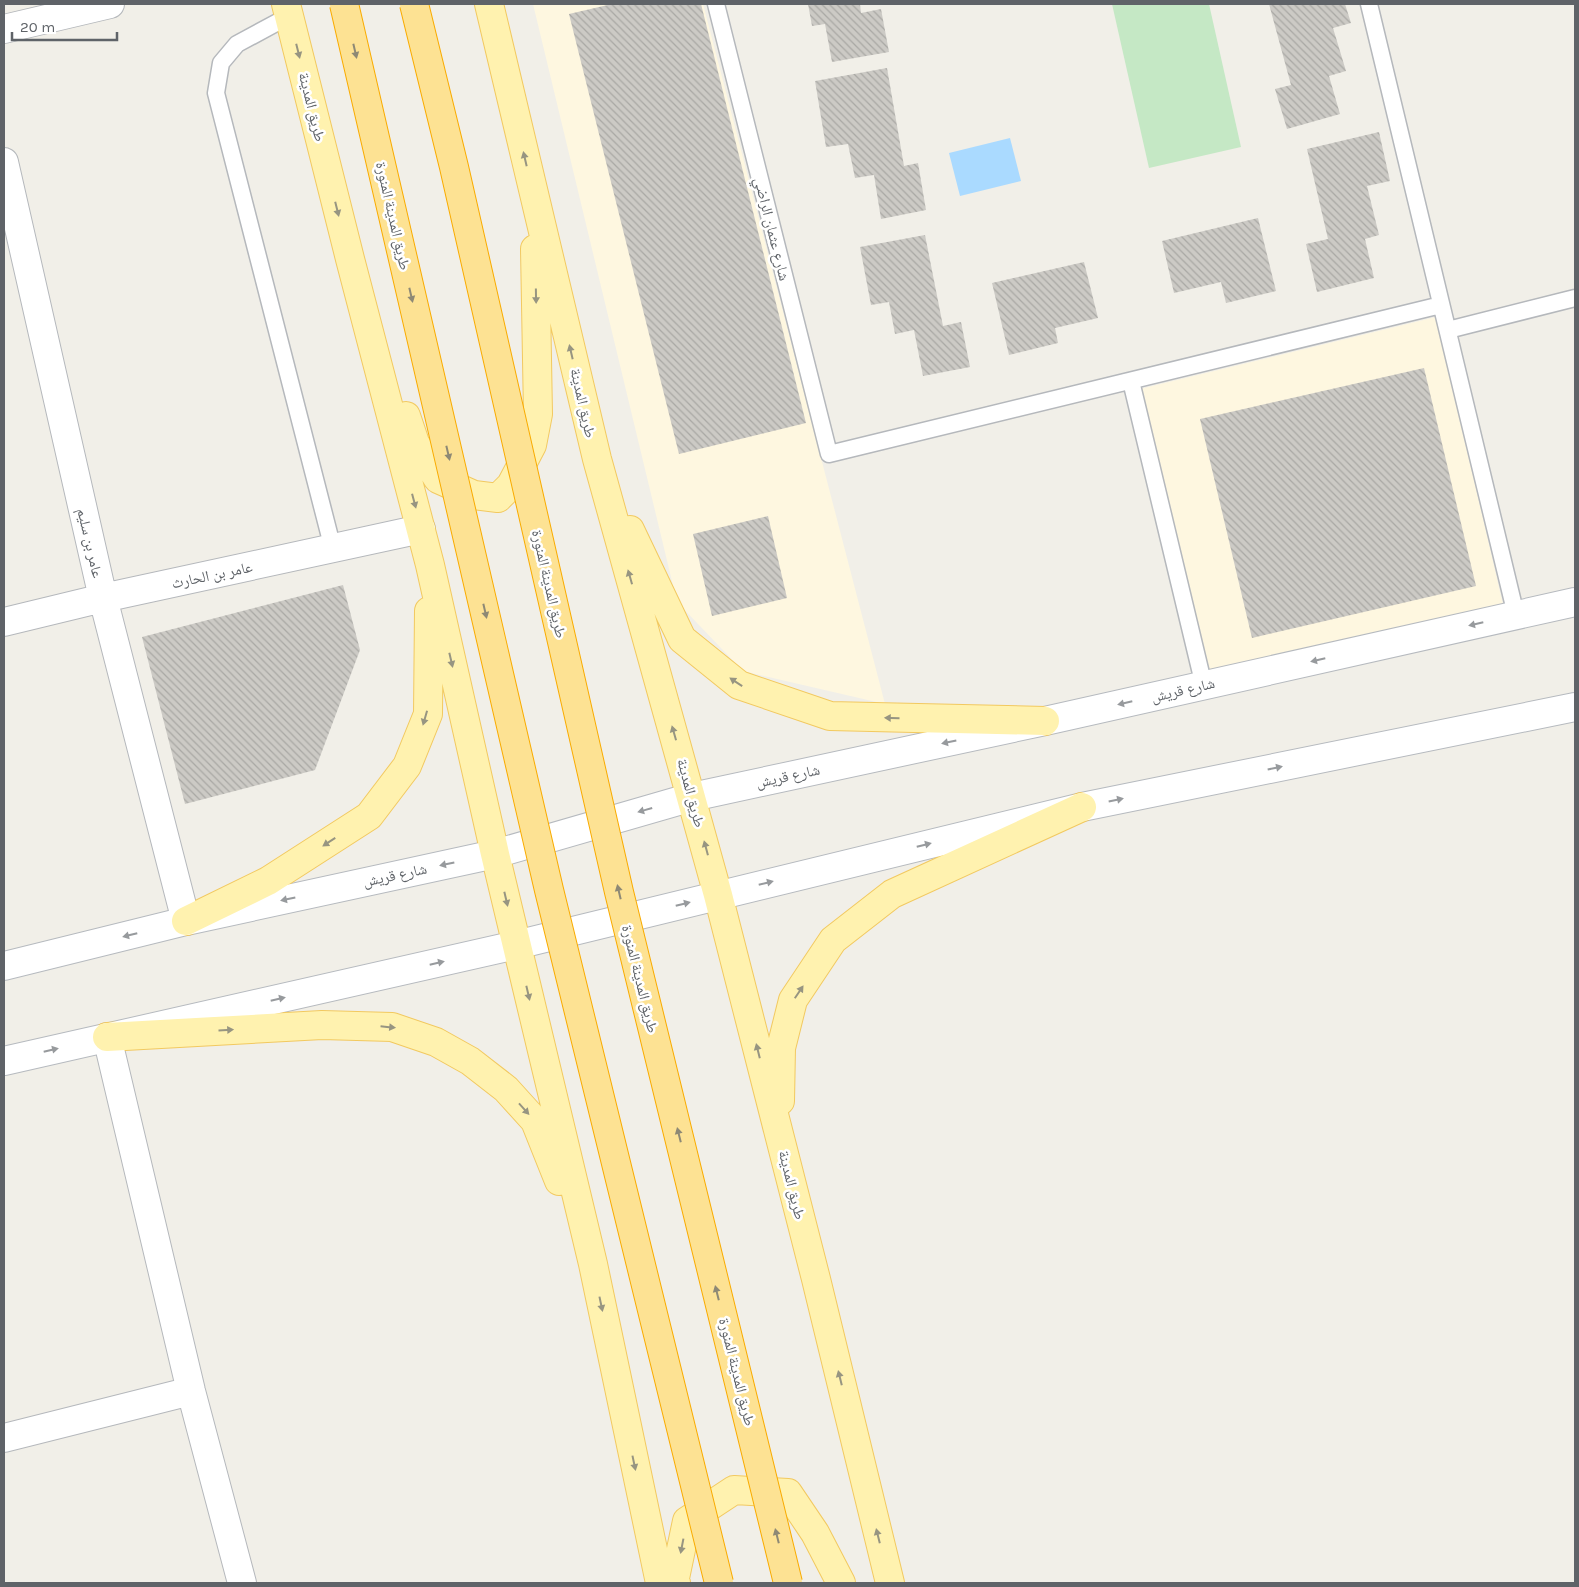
<svg xmlns="http://www.w3.org/2000/svg" width="1579" height="1587" font-family="Karla,'Noto Naskh Arabic',sans-serif">
<style>
.commercial{fill:#fef7e0}
.garden{fill:#c5e8c5}
.water{fill:#aadaff}
.building{fill:url(#building-back-hatch)}
.lines{fill:none;stroke-linecap:round;stroke-linejoin:round}
.lane-casing{stroke:#b5b8bc;stroke-width:19}
.street-casing{stroke:#b5b8bc;stroke-width:30}
.secondary-casing{stroke:#b6babf;stroke-width:30}
.primary-casing{stroke:#f2c960;stroke-width:30}
.lane{stroke:#fff;stroke-width:16}
.street{stroke:#fff;stroke-width:28}
.secondary{stroke:#fff;stroke-width:28}
.primary{stroke:#fff2af;stroke-width:28}
.highway-bridge-casing{stroke:#f9ab00;stroke-width:30;stroke-linecap:butt}
.highway-bridge{stroke:#fde293;stroke-width:28}
.oneway{fill:#979581}
.oneway2{fill:#8e8975}
.oneway3{fill:#979a9d}
.labels{text-anchor:middle;dominant-baseline:central;stroke-width:5;stroke-linejoin:round;paint-order:stroke}
.street-label{font-size:15px;fill:#5f6368;stroke:#fff}
</style>
<defs>
<pattern id="building-back-hatch" width="6" height="6" patternUnits="userSpaceOnUse" patternTransform="scale(1.25)"><rect width="6" height="6" fill="#cccac5"/><path d="M-1 5l2 2M0 0l6 6M5-1l2 2" fill="none" stroke="#a9a8a4"/></pattern>
</defs>
<rect width="100%" height="100%" fill="#f1efe8"/>
<path class="commercial" d="M533,4h170l182,700 -142,-33 -66,-69z
M1436,317l68,292 -293,67 -71,-287z"/>
<path class="garden" d="M1112,4h97l32,143 -92,21z"/>
<path class="water" d="M1010,138l11,43 -61,15 -11,-43z"/>
<path class="building" d="M612,4h89l105,419 -127,31 -110,-440z
M808,4h52l1,9 20,-4 8,43 -57,10 -7,-38 -13,2z
M1269,4h76l6,19 -18,5 13,43 -17,5 11,38 -53,15 -12,-40 16,-4z
M887,68l17,98 14,-3 8,47 -45,9 -7,-44 -19,3 -7,-34 -22,3 -11,-66z
M1379,132l11,49 -23,5 12,49 -14,4 9,39 -57,14 -11,-48 22,-5 -21,-90z
M1258,218l18,73 -50,12 -5,-21 -47,11 -12,-52z
M925,235l18,91 18,-4 9,45 -47,9 -9,-46 -19,4 -6,-32 -18,3 -11,-58z
M1084,262l14,56 -43,10 3,15 -49,12 -17,-72z
M1424,368l52,218 -224,52 -52,-219z
M768,516l19,82 -75,18 -19,-82z
M343,585l17,65 -45,120 -130,34 -43,-167z"/>
<g class="lines">
<defs>
<path id="lane" d="M716,4l113,450 612,-149
M1369,4l147,611
M289,16l-52,28 -16,19 -5,30 117,456
M1448,330l127,-32
M1131,381l73,305"/>
<path id="street" d="M4,29l106,-25
M4,162l99,436 83,323
M4,622l99,-24 318,-69
M107,1037l84,354 51,192
M4,1438l187,-47"/>
<path id="secondary" d="M4,966l182,-45 309,-67 197,-57 353,-76 530,-119
M4,1061l512,-116 566,-138 493,-100"/>
<path id="primary" d="M286,4l64,255 80,306 65,289 98,410 67,319
M489,4l108,455 121,436 98,384 74,304
M406,416l9,27 23,36 36,16 24,3 13,-13 21,-40 6,-31 -3,-165
M630,530l52,109 57,46 91,31 215,5
M186,921l82,-40 101,-65 38,-50 21,-52 1,-103
M107,1037l215,-12 70,2 44,15 34,19 36,28 29,32 24,60
M780,1101l1,-53 12,-48 40,-60 59,-46 190,-87
M676,1583l-1,-5 12,-57 47,-31 54,3 27,40 26,50"/>
</defs>
<use href="#lane" class="lane-casing"/>
<use href="#street" class="street-casing"/>
<use href="#secondary" class="secondary-casing"/>
<use href="#primary" class="primary-casing"/>
<use href="#lane" class="lane"/>
<use href="#street" class="street"/>
<use href="#secondary" class="secondary"/>
<use href="#primary" class="primary"/>
<defs>
<path id="highway-bridge" d="M344,4l205,886 170,693
M414,4l40,163 165,725 169,691"/>
</defs>
<use href="#highway-bridge" class="highway-bridge-casing"/>
<use href="#highway-bridge" class="highway-bridge"/>
</g>
<defs><path id="oneway-solid" d="M-6-.8H1V-3.2L6.5 0L1 3.2V.8H-6Z" transform="scale(1.25)"/></defs>
<g class="oneway">
<use href="#oneway-solid" transform="translate(298 51) rotate(76)"/>
<use href="#oneway-solid" transform="translate(525 159) rotate(-103)"/>
<use href="#oneway-solid" transform="translate(337 209) rotate(76)"/>
<use href="#oneway-solid" transform="translate(536 296) rotate(89)"/>
<use href="#oneway-solid" transform="translate(571 352) rotate(-103)"/>
<use href="#oneway-solid" transform="translate(414 501) rotate(75)"/>
<use href="#oneway-solid" transform="translate(630 577) rotate(-106)"/>
<use href="#oneway-solid" transform="translate(451 660) rotate(77)"/>
<use href="#oneway-solid" transform="translate(736 682) rotate(-146)"/>
<use href="#oneway-solid" transform="translate(425 718) rotate(106)"/>
<use href="#oneway-solid" transform="translate(892 718) rotate(-179)"/>
<use href="#oneway-solid" transform="translate(674 733) rotate(-106)"/>
<use href="#oneway-solid" transform="translate(329 842) rotate(147)"/>
<use href="#oneway-solid" transform="translate(706 848) rotate(-105)"/>
<use href="#oneway-solid" transform="translate(506 899) rotate(77)"/>
<use href="#oneway-solid" transform="translate(799 992) rotate(-56)"/>
<use href="#oneway-solid" transform="translate(528 993) rotate(77)"/>
<use href="#oneway-solid" transform="translate(388 1027) rotate(6)"/>
<use href="#oneway-solid" transform="translate(226 1030) rotate(-3)"/>
<use href="#oneway-solid" transform="translate(758 1051) rotate(-104)"/>
<use href="#oneway-solid" transform="translate(524 1109) rotate(48)"/>
<use href="#oneway-solid" transform="translate(601 1304) rotate(78)"/>
<use href="#oneway-solid" transform="translate(840 1378) rotate(-104)"/>
<use href="#oneway-solid" transform="translate(634 1463) rotate(78)"/>
<use href="#oneway-solid" transform="translate(878 1536) rotate(-104)"/>
<use href="#oneway-solid" transform="translate(682 1546) rotate(101)"/>
</g>
<g class="oneway2">
<use href="#oneway-solid" transform="translate(355 51) rotate(77)"/>
<use href="#oneway-solid" transform="translate(411 295) rotate(77)"/>
<use href="#oneway-solid" transform="translate(448 453) rotate(77)"/>
<use href="#oneway-solid" transform="translate(485 611) rotate(77)"/>
<use href="#oneway-solid" transform="translate(619 892) rotate(-103)"/>
<use href="#oneway-solid" transform="translate(679 1135) rotate(-104)"/>
<use href="#oneway-solid" transform="translate(717 1293) rotate(-104)"/>
<use href="#oneway-solid" transform="translate(777 1536) rotate(-104)"/>
</g>
<g class="oneway3">
<use href="#oneway-solid" transform="translate(1476 624) rotate(167)"/>
<use href="#oneway-solid" transform="translate(1318 660) rotate(167)"/>
<use href="#oneway-solid" transform="translate(1125 703) rotate(167)"/>
<use href="#oneway-solid" transform="translate(949 742) rotate(168)"/>
<use href="#oneway-solid" transform="translate(1275 768) rotate(-12)"/>
<use href="#oneway-solid" transform="translate(1116 800) rotate(-12)"/>
<use href="#oneway-solid" transform="translate(645 810) rotate(164)"/>
<use href="#oneway-solid" transform="translate(924 845) rotate(-14)"/>
<use href="#oneway-solid" transform="translate(447 864) rotate(168)"/>
<use href="#oneway-solid" transform="translate(766 883) rotate(-14)"/>
<use href="#oneway-solid" transform="translate(288 899) rotate(168)"/>
<use href="#oneway-solid" transform="translate(683 904) rotate(-14)"/>
<use href="#oneway-solid" transform="translate(130 935) rotate(166)"/>
<use href="#oneway-solid" transform="translate(437 963) rotate(-13)"/>
<use href="#oneway-solid" transform="translate(278 999) rotate(-13)"/>
<use href="#oneway-solid" transform="translate(51 1050) rotate(-13)"/>
</g>
<g class="labels">
<g class="street-label">
<text transform="translate(312 107) rotate(76)">طريق المدينة</text>
<text transform="translate(393 216) rotate(77)">طريق المدينة المنورة</text>
<text transform="translate(772 229) rotate(76)">شارع عثمان الراضي</text>
<text transform="translate(583 403) rotate(77)">طريق المدينة</text>
<text transform="translate(90 543) rotate(77)">عامر بن سليم</text>
<text transform="translate(212 575) rotate(-12)">عامر بن الحارث</text>
<text transform="translate(549 584) rotate(77)">طريق المدينة المنورة</text>
<text transform="translate(1183 690) rotate(-13)">شارع قريش</text>
<text transform="translate(788 776) rotate(-12)">شارع قريش</text>
<text transform="translate(691 793) rotate(75)">طريق المدينة</text>
<text transform="translate(395 875) rotate(-12)">شارع قريش</text>
<text transform="translate(640 979) rotate(76)">طريق المدينة المنورة</text>
<text transform="translate(792 1185) rotate(76)">طريق المدينة</text>
<text transform="translate(737 1372) rotate(76)">طريق المدينة المنورة</text>
</g>
</g>
<rect width="1579" height="1587" fill="none" stroke="#5f6368" stroke-width="10"/>
<path d="M12 32v8h105v-8" fill="none" stroke="#5f6368" stroke-width="2.5"/>
<text x="20" y="32" font-size="15" fill="#5f6368" stroke="#ffffff" stroke-width="4" paint-order="stroke">20 m</text>
</svg>
